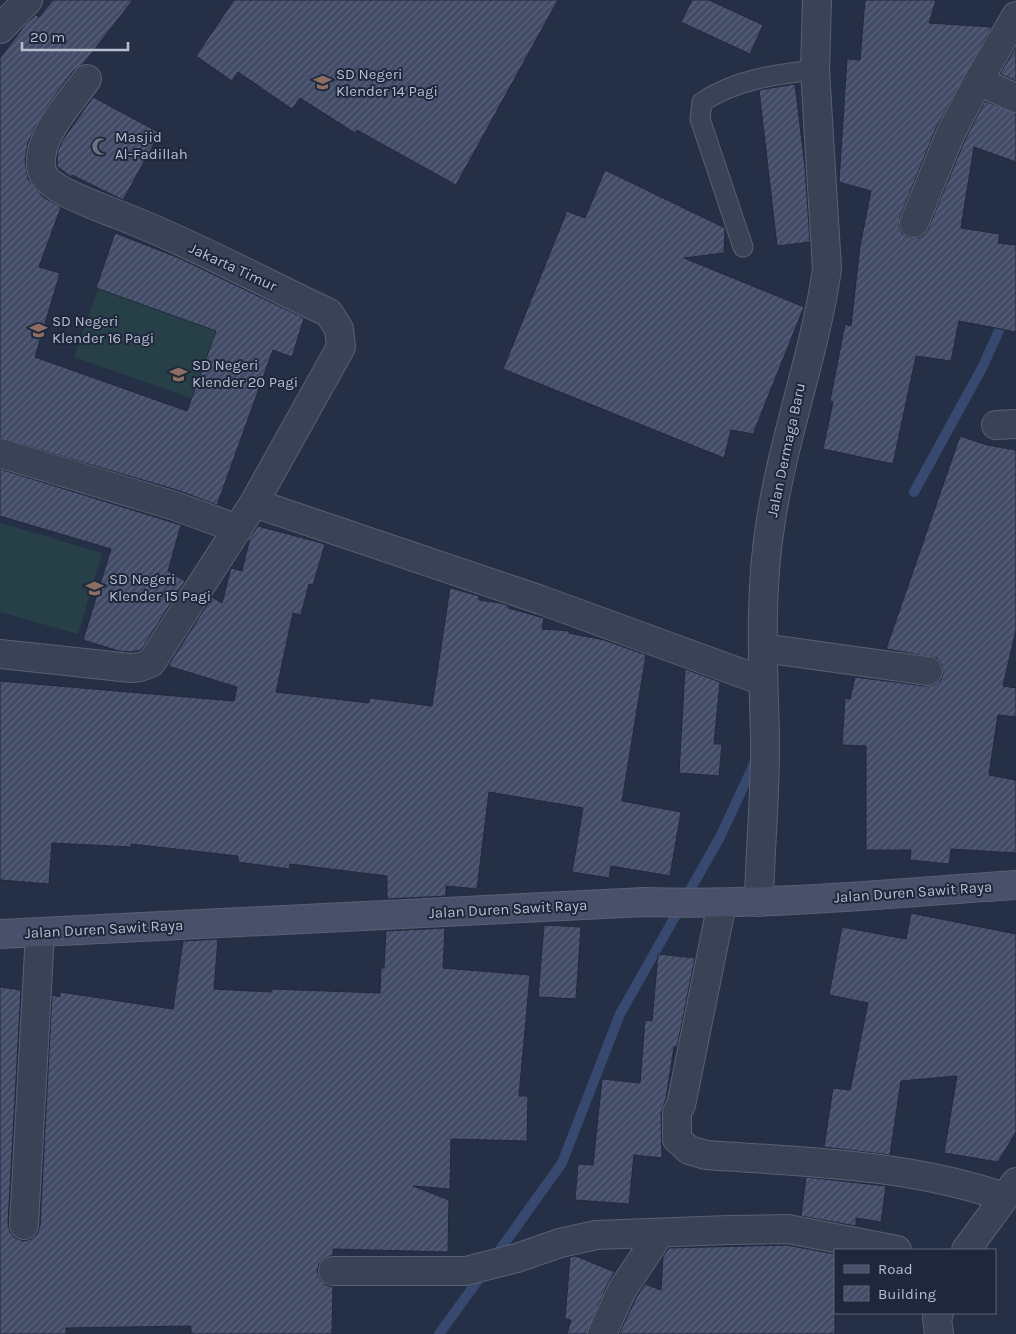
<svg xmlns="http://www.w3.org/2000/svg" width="1016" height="1334" font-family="Karla,sans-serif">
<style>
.pitch{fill:#274048}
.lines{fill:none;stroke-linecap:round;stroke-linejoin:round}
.stream{stroke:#37496f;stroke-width:10}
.building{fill:url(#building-hatch);stroke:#21293d}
.lane-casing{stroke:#596073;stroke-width:21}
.street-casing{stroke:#596073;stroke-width:30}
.secondary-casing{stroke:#596073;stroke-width:30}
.lane{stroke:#3a4256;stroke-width:19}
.street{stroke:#3a4256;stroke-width:28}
.secondary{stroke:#485169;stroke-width:28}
.labels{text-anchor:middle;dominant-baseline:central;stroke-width:4;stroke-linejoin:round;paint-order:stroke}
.poi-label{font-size:15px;fill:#b8becf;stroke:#1e273b;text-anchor:start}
.street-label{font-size:15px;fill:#b8becf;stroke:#1e273b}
</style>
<defs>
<pattern id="building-hatch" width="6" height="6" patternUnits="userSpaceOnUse" patternTransform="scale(1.25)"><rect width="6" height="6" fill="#424c67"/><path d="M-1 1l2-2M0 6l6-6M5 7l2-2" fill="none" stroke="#5b647c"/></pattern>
</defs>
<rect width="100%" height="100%" fill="#253047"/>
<path class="pitch" d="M100,283l120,43 -26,73 -120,-42z
M0,523l102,30 -24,81 -78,-22z"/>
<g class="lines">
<path class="stream" d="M914,492l68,-124 34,-75
M494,1258l68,-95 58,-149 100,-177 35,-75
M439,1334l45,-62"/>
</g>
<path class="building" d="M53,0h80l-50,64 -9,6 -23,31 -16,26 -7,16 -3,17 3,19 15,18 18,10 -22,60 21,6 -25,84 152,54 29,-80 -120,-43 19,-55 64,25 125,60 -12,39 -19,-7 -56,155 -37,-14 -180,-53v-380l26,-34 10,-9 3,2z
M234,0h324l-102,185 -99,-55 -2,3 -55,-35 -8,11 -54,-37 -6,9 -36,-25z
M692,0h17l54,25 -13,29 -69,-32z
M865,0h71l-7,23 63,4 -56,101 -36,89 -1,9 3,7 6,4 9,1 7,-3 4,-6 36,-87 21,-41 31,12v49l-42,-15 -13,81 39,6 -2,9 18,2v87l-57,-11 -8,40 -35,-5 -23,108 -70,-15 10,-47 -3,-1 15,-77 6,2 9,-80 11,-55 -32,-9 8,-123 13,1z
M1016,47v34l-16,-7z
M795,84l10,83 5,75 -33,4 -18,-156z
M93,97l67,36 -37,67 -51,-25 -1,2 -14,-11 1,-15 4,-10z
M605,170l120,58 -1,25 -40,5 120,49 -51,127 -22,-4 -7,28 -221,-89 64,-158 18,7z
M960,436l27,9 29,5v180l-13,56 13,2v29l-18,-2 -9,60 27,5v73l-65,-4 -2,15 -39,-4 1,-10h-45v-104l-24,-1 3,-47 5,1 5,-22 71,9 8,-1 7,-5 2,-6 -1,-9 -5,-7 -51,-9z
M0,469l181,56 -13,46 17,10 -44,69 -10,2 -12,-1 -36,-11 28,-91 -111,-33z
M258,526l67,18 -12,41 -4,-1 -8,31 -8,-2 -17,79 93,11 1,-5 62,8 18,-118 29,8v4l21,3 9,3 -1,2 36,10 -2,11 27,2v2l35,7 42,15 -24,146 59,11 -11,64 -59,-10 -2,12 -37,-6 11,-64 -94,-16 -12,97 -31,-3v10l-59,3v-23l-97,-12 -1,5 -51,-7v-6l-107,-12v3l-79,-4 -3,41 -49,-4v-199l234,20 3,-14 -69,-21 44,-69 10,6 9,-35 11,3 8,-33z
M685,669l35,13 -6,62h8l-3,32 -40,-3z
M911,913l105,21v198l-18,30 -54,-9 13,-77 -56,5 -11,74 -66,-8 9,-59 17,2 18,-87 -39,-8 13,-68 64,12z
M544,925l37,2 -5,72 -38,-2z
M445,928l-2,40 87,7 -11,121h9l-1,45 -76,-2 -1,50 -37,-3 36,14 -1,52 -115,-3v6l-8,3 -6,6 -2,7 3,8 6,6 7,2 -1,47h-141v-8l-125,2v6h-66v-347l21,3 -13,234 2,8 5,6 9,3 7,-2 6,-5 3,-8 12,-231 8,2v-5l113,17 10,-68 35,-2 -4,50 57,3v-3l109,4 1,-25h3l2,-37z
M658,954l37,4 -18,89h-3l-8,52 -5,13 1,46 -28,-3 -5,49 -54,-4 3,-36 15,1 9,-86 38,4 5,-63 7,1z
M806,1177l80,9 -5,36 -25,-4v8l-55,-10z
M787,1245l48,9v80h-216l17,-36 9,-14 16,6 2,-33 6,-9z
M576,1256l39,16 -7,11 -21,51h-20l4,-14 -6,-1 5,-62z"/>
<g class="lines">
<defs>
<path id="lane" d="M743,247l-43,-128 2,-17c34,-22 73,-28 113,-32"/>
<path id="street" d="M0,29l28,-29
M87,79c-17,24 -53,60 -45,92 5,19 60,37 77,44 72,28 140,65 210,98l10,16 2,18 -87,156
M978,81l38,-65
M914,223l36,-88 28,-54 38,17
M996,425l20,-1
M0,453l175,53 63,23
M763,648l165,23
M0,654l131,14 9,-1 11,-4 103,-160 287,97 222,81
M759,902c1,-55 7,-112 6,-167 -2,-71 -6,-144 6,-215 13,-85 44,-167 56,-251l-12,-199 2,-70
M722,903l-41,202 -4,7v27l12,11 17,5c101,7 201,9 298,42
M24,1225l16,-292
M966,1250l50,-68
M333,1271h133l51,-13 43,-15 36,-8 133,-5 59,-1 109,21
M602,1334l20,-44 38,-57
M939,1334l-2,-16 2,-5"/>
<path id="secondary" d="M0,934l645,-32c124,4 248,-9 371,-17"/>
</defs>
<use href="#lane" class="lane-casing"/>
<use href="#street" class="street-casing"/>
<use href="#secondary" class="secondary-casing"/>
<use href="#lane" class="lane"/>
<use href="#street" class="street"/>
<use href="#secondary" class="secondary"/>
</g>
<defs>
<symbol id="school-bare" viewBox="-9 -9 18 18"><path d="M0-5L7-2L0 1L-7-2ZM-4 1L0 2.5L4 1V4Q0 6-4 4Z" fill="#8d6e63" stroke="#1e273b" stroke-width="2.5" paint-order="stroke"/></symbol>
<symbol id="mosque-bare" viewBox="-9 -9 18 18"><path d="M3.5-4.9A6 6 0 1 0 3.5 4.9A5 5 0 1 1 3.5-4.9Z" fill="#6b7280" stroke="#1e273b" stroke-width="2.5" paint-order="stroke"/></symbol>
</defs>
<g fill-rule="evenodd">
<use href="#school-bare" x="310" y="70" width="25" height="25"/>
<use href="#mosque-bare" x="88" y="134" width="25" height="25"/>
<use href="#school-bare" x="26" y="318" width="25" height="25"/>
<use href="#school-bare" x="166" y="362" width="25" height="25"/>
<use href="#school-bare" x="82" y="576" width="25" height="25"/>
</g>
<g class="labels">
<g class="poi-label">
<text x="336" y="74">SD Negeri<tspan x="336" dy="17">Klender 14 Pagi</tspan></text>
<text x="115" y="137">Masjid<tspan x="115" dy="17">Al-Fadillah</tspan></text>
<text x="52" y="321">SD Negeri<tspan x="52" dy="17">Klender 16 Pagi</tspan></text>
<text x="192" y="365">SD Negeri<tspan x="192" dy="17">Klender 20 Pagi</tspan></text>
<text x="109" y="579">SD Negeri<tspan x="109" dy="17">Klender 15 Pagi</tspan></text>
</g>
<g class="street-label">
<text transform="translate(233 267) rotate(25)">Jakarta Timur</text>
<text transform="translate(786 450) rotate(-78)">Jalan Dermaga Baru</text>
<text transform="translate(913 892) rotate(-4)">Jalan Duren Sawit Raya</text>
<text transform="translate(508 909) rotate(-3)">Jalan Duren Sawit Raya</text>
<text transform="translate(104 929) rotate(-3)">Jalan Duren Sawit Raya</text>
</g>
</g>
<rect x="834" y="1249" width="162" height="65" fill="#1e273b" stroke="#5c6376"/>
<rect x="844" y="1265" width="25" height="8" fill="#485169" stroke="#5c6376"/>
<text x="878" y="1274" font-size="15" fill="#b8becf">Road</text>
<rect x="844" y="1286" width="25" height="15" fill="url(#building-hatch)" stroke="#5c6376"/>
<text x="878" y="1299" font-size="15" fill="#b8becf">Building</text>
<path d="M22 42v8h106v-8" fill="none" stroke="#b8becf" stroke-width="2.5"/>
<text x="30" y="42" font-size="15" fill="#b8becf" stroke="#1e273b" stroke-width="4" paint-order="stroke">20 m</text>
</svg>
